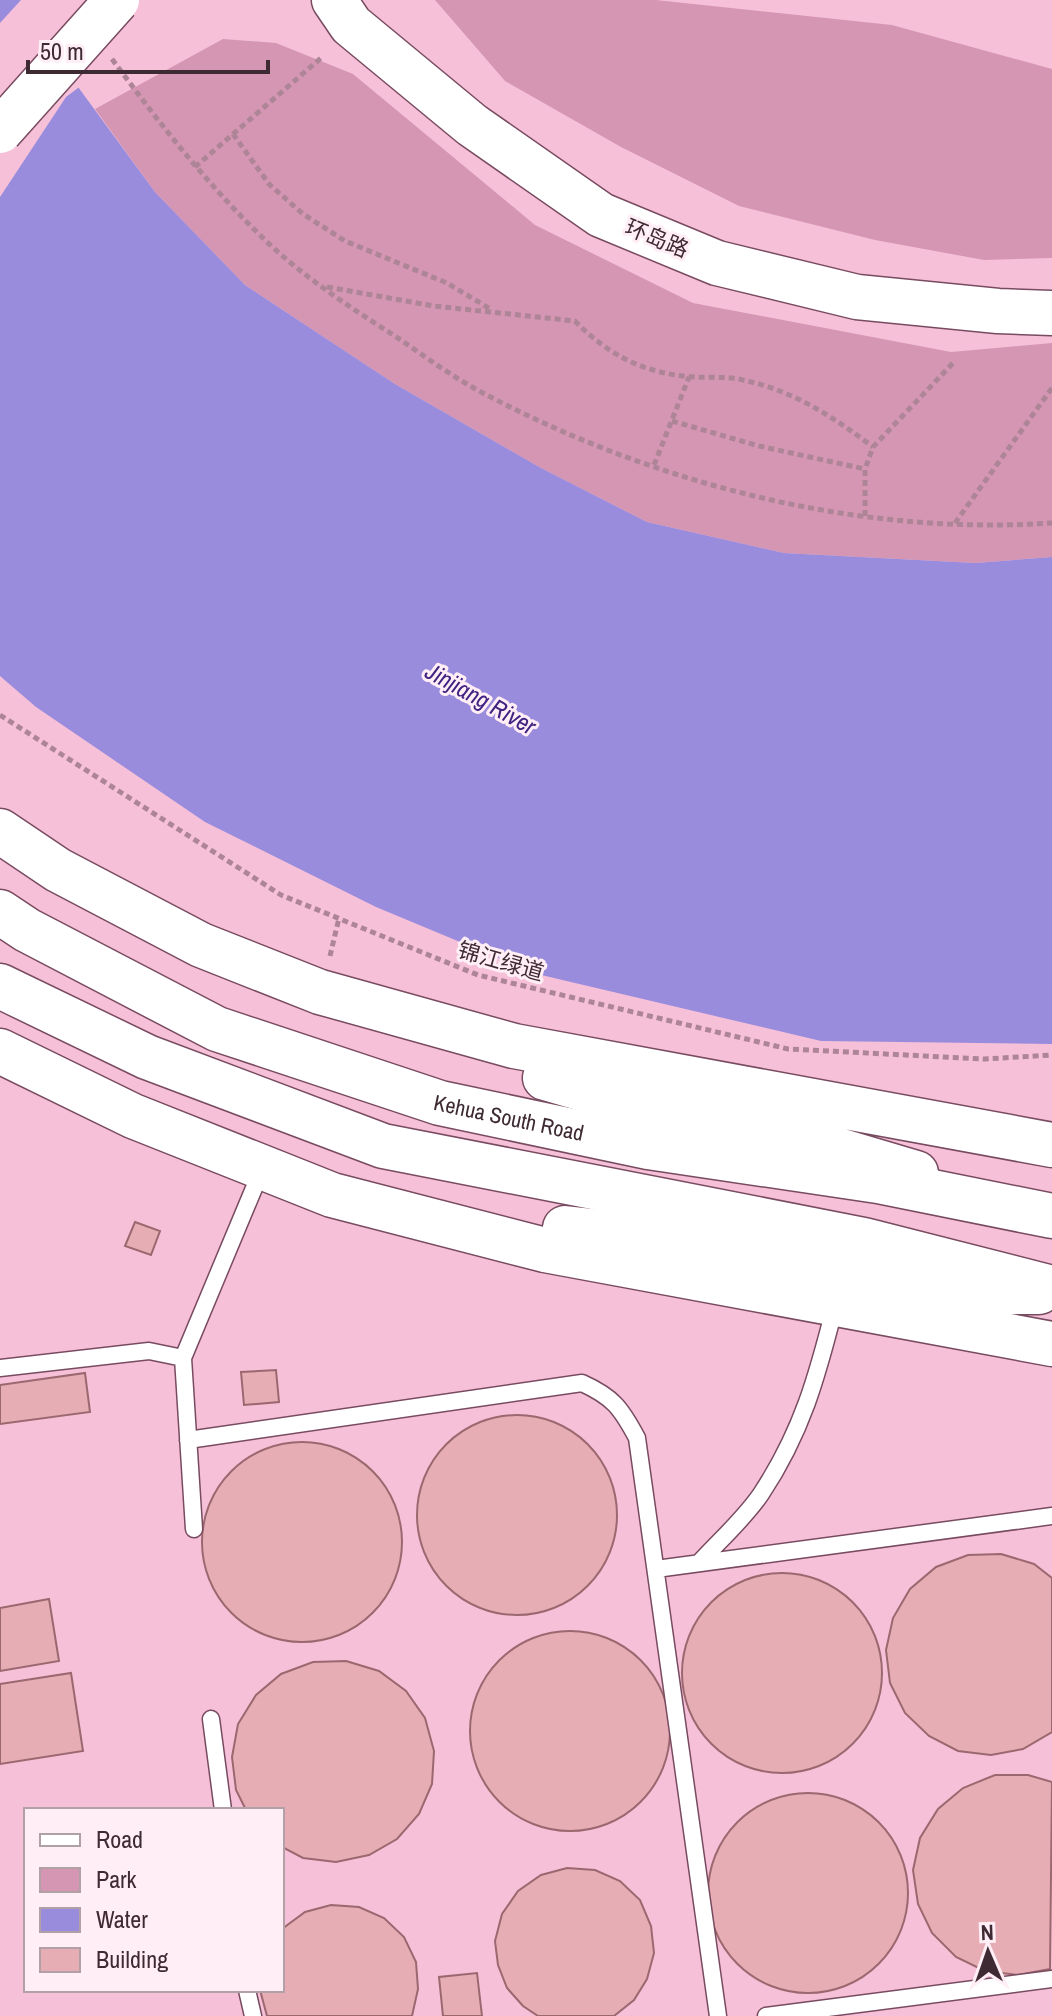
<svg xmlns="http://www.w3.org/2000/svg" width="1052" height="2016" font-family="'Archivo Narrow','Noto Sans SC',sans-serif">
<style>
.green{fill:#d596b3}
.water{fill:#998cdd}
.pier{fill:#f6c1d8}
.building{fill:#e6adb4;stroke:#9c686f;stroke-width:2}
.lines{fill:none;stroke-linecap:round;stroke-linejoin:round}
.lane-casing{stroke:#784b60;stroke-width:19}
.secondary-casing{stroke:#784b60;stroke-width:47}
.highway-casing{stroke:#784b60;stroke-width:47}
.path{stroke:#ad8596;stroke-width:5;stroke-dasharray:6 4;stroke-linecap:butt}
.lane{stroke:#fff;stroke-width:16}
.secondary{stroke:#fff;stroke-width:44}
.highway{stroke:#fff;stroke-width:44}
.secondary-bridge-casing{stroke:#784b60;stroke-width:47;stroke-linecap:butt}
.secondary-bridge{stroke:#fff;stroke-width:44}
.labels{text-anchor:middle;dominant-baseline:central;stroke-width:6;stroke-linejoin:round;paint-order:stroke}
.street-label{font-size:22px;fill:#3e2a33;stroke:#ffeef5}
.water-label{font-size:24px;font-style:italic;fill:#3f2382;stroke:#ffeef5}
</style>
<rect width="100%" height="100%" fill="#f6c1d8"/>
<path class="green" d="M435,0h221l236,25 160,44v189l-68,2 -109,-20 -136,-34 -118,-59 -116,-66z
M223,39l53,4 77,31 182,151 158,78 258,49 101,-9v214l-77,6 -191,-10 -137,-31 -106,-54 -146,-84 -150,-99 -90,-93 -60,-83z"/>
<path class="water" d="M0,0h38l32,76 85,116 90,93 150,99 146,84 106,54 137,31 191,10 77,-6v487l-231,-3 -284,-67 -161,-67 -171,-85 -169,-115 -36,-31z"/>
<path class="pier" d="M21,0h21l31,74 9,11 -16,12 -66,100v-174z"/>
<path class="building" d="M135,1222l25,9 -9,24 -26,-9z
M276,1370l3,32 -35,3 -3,-33z
M85,1373l5,39 -90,12v-39z
M417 1515a100 100 0 1 1 200 0a100 100 0 1 1-200 0Z
M202 1542a100 100 0 1 1 200 0a100 100 0 1 1-200 0Z
M1001,1554l33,10 18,14v154l-29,17 -32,6 -33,-4 -29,-15 -24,-23 -15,-30 -4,-33 7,-32 17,-29 26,-22 32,-12z
M682 1673a100 100 0 1 1 200 0a100 100 0 1 1-200 0Z
M49,1599l10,62 -59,10v-63z
M470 1731a100 100 0 1 1 200 0a100 100 0 1 1-200 0Z
M346,1661l33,10 27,20 19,27 9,33 -2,33 -13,30 -22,25 -28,16 -33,7 -33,-4 -21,-11v-37h-36l-10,-20 -4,-33 6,-33 18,-29 25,-21 32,-12z
M71,1673l12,78 -83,13v-80z
M995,1775h33l24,7 -2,187 -32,6 -33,-4 -29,-14 -24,-24 -14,-29 -5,-34 7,-32 18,-29 25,-21z
M708 1893a100 100 0 1 1 200 0a100 100 0 1 1-200 0Z
M567,1868l28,2 25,11 20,19 11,26 3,27 -7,26 -13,21 -20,16h-76l-15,-10 -16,-18 -9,-23 -3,-24 7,-27 16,-23 23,-16z
M331,1905l28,2 25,11 20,19 12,25 2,27 -6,27h-145l-7,-26h22v-61l23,-17z
M477,1973l5,43h-39l-4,-39z"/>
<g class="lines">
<defs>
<path id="lane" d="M0,1368l149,-17 34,7
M188,1440l394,-57c31,14 39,25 55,55l81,578
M194,1529l-11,-171 79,-189
M699,1563c20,-22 45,-44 62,-69 41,-62 56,-117 74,-188
M656,1569l396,-53
M211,1719l12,91
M247,1990l6,26
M766,2016l286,-37"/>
<path id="secondary" d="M334,0l17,25 121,100 129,90 116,48 140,34 141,14 54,2
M0,831l58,39 143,75 119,47 194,54 538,99
M0,1051l133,65 199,79 213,55 507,94
M545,1078l127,37 163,34 81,24
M565,1228l166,18 243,46h65"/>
<g id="highway">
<path id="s1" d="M0,912l27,18 190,99 223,74 208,44 230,34 174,35"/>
<path d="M0,986l147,71 236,89 481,94 188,48"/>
</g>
</defs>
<use href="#lane" class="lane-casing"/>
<use href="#secondary" class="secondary-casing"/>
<use href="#highway" class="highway-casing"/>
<path class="path" d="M112,59c48,65 93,123 152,180 38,37 87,69 131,97 28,19 56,40 86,56 173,92 375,144 571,131
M233,134l36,50 34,30 42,27 102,42 45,27
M195,167l126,-109
M327,287l107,19 141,15c33,34 70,53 119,56 16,1 33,-1 49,3 51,11 89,36 130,67
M672,421l87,25 106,23
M654,465l35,-88
M865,516v-47l8,-22 81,-85
M955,523l97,-135
M0,715l281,180 197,80 310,74 196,10 68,-4
M330,956l9,-38"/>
<use href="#lane" class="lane"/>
<use href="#secondary" class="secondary"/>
<use href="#highway" class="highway"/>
<defs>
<path id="secondary-bridge" d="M0,131l117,-131"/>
</defs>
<use href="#secondary-bridge" class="secondary-bridge-casing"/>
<use href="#secondary-bridge" class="secondary-bridge"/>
</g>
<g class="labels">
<g class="street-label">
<text transform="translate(657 238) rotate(22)">环岛路</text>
<text transform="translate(501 961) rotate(16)">锦江绿道</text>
<text stroke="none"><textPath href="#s1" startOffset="552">Kehua South Road</textPath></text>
</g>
<g class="water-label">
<text transform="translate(481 698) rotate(29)">Jinjiang River</text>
</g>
</g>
<rect x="24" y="1808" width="260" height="184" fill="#ffeef5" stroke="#b2a0a7" stroke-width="2"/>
<rect x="40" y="1834" width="40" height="12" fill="#ffffff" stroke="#b2a0a7" stroke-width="2"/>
<text x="96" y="1848" font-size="24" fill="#3e2a33">Road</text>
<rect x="40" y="1868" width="40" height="24" fill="#d596b3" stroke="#b2a0a7" stroke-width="2"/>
<text x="96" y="1888" font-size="24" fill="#3e2a33">Park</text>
<rect x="40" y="1908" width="40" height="24" fill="#998cdd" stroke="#b2a0a7" stroke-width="2"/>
<text x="96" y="1928" font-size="24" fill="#3e2a33">Water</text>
<rect x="40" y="1948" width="40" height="24" fill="#e6adb4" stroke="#b2a0a7" stroke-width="2"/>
<text x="96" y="1968" font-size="24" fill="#3e2a33">Building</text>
<g transform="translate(988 1952) rotate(358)" stroke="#ffeef5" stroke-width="6" paint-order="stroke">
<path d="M0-6L14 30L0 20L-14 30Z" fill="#3e2a33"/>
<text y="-12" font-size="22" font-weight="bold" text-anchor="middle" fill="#3e2a33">N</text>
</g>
<path d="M28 60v12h240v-12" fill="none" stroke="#3e2a33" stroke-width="4"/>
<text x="40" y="60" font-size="24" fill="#3e2a33" stroke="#ffeef5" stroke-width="6" paint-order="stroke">50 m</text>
</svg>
